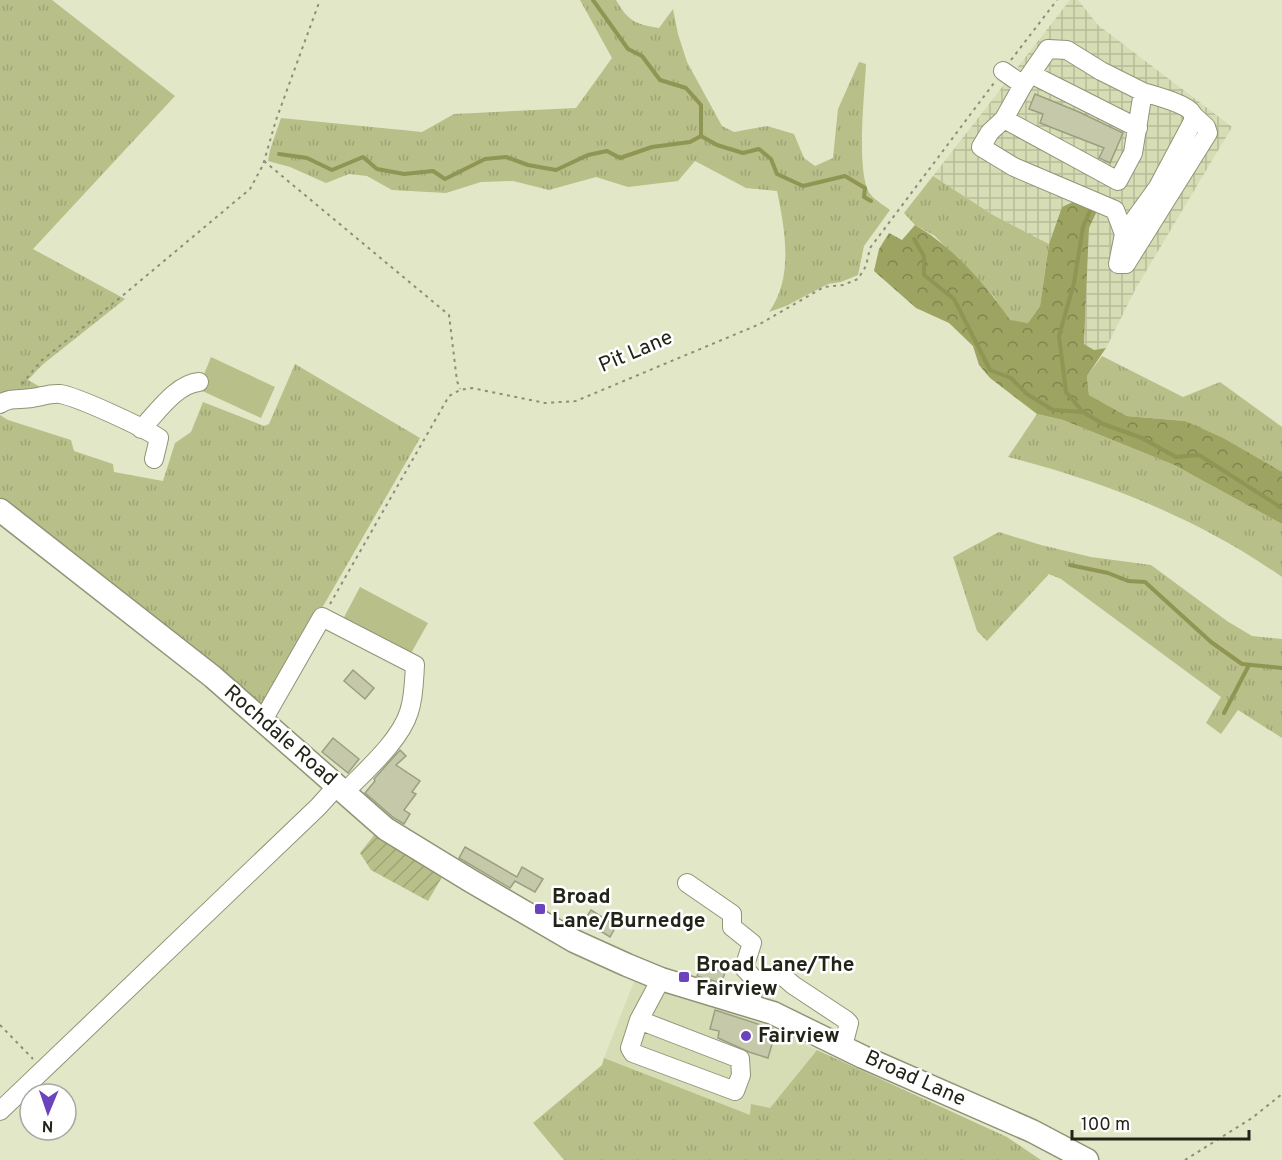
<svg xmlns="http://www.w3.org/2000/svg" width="1282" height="1160" font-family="Overpass,sans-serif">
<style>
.built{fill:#d6dcb4}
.industrial{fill:url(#industrial-grid)}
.grass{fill:url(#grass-tufts)}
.forest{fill:url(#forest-crowns)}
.garden{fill:url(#garden-furrows)}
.pitch{fill:#b8bf88}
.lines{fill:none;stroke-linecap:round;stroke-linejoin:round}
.stream{stroke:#8f9553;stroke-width:4}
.building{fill:#c5c9aa;stroke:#9b9f81;stroke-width:1.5}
.minor-casing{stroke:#909476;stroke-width:20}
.major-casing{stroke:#909476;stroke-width:25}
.path{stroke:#8b8f78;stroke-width:2;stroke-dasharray:3 4.5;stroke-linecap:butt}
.minor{stroke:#fff;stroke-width:18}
.major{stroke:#fff;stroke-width:22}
.poi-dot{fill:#6b44bd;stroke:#fff;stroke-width:2}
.labels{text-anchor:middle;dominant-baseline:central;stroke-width:5;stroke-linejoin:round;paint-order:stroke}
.street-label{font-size:21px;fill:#222418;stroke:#fff}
.poi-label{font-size:21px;font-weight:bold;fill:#222418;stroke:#fff;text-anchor:start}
</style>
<defs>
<pattern id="industrial-grid" width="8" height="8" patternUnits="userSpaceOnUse" patternTransform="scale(1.5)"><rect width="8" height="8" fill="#d6dcb4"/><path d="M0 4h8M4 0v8" fill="none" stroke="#b7bd9a"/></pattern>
<pattern id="grass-tufts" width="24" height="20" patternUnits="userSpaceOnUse" patternTransform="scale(1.5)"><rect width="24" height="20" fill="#b8bf88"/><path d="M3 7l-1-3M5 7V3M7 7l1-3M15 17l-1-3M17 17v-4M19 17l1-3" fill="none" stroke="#9ea475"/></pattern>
<pattern id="forest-crowns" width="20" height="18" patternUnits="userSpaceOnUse" patternTransform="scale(1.5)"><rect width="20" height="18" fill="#9da461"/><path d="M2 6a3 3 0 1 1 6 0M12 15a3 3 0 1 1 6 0" fill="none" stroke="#80854f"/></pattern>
<pattern id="garden-furrows" width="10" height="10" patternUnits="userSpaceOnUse" patternTransform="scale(1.5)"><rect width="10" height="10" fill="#b8bf88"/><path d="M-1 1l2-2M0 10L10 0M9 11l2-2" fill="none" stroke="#9ea475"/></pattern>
</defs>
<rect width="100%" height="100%" fill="#e2e7c7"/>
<path class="built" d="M635,979l152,49 9,13 21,9 -47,58 -20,8 -146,-58z"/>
<path class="industrial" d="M1070,0h8l20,25 134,102 -96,161 -30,60 -12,2 -10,-6 5,-116 9,-19 -36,-2 -13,37 -56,-29 -60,-39z"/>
<path class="grass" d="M0,0h52l123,96 -142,153 92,50 -83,66 -14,15 14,8 -19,6 -12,-4 -11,11z
M580,0h36c12,21 19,24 43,28l14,-19 5,25 9,28 35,64 12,6 33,-6 27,8 10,24 11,8 18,-8 5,-49 21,-47 7,2c-1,27 -11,113 5,131 5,6 13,10 19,15l-26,36 -6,29 -17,7 -13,2 -42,22 -17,6c25,-35 16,-82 8,-121l-31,-3 -51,-27 -17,20 -50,6 -32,-10 -47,13 -36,-9 -32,1 -35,11 -54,-3 -25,-14 -18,-2 -23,9 -36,-16 -22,-6 2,-11 11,-32 141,14 32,-18 122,-6 36,-50z
M933,176l60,39 56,29 -9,62 -12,17 -18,-2 -16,-24 -59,-61 -20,-11 -11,-12z
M1102,356l81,41 37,-15 62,45v45l-97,-51 -58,-5 -38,-21 -2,-19z
M295,364l125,74 -155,269 -265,-210v-82l8,5 63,20 3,11 39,13 1,8 49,9 12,-38 16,-11 12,-30 61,24 5,-2z
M1037,414l26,6 111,45 108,59v53c-83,-58 -176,-95 -274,-120z
M999,532l42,13 50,12 60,8 76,56 25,15 30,3v99l-44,-28 -17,24 -15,-11 15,-26 -160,-118 -12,-5 -62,67 -10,-10 -24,-74z
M817,1050l190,87 34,23h-477l-31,-37 69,-58 2,-7 146,57 1,-11 19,4z"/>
<path class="forest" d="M1073,202l25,7 -9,19 -5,116 10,6 12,-2 -19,28 2,19 38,21 58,5 38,17 59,34v52l-108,-59 -111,-45 -26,-6 -47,-36 -11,-13 -6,-19 -24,-23 -33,-15 -42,-37 5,-22 10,-16 13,7 13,-15c37,21 72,61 95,95l18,3 12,-17 9,-62 13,-37z"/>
<path class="garden" d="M375,834l67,43 -14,24 -57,-31 -11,-17z"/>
<path class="pitch" d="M211,357l64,30 -14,31 -63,-29z
M360,587l68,36 -18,32 -69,-32z"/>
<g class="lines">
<path class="stream" d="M593,0l35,49 14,7 18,24 26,8 15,17v31l16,9 26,8 16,-4 12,10 6,15 26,12 42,-10 20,12 -1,9 7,4
M279,154l28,4 25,12 31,-13 14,12 27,5 29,-3 12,8 40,-20 21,-2 22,8 28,5 32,-15 19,-4 13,7 32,-11 38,-5 11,-6
M914,239l10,17v19l30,24 36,71 21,8 16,16 26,16 30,2 20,12 39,14 34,19 23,-2 83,53
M1083,412l-17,-20 -7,-56 15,-53 9,-56 8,-19
M1070,565l38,8 20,8 17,1 66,60 31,22 40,4
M1224,713l25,-48"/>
</g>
<path class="building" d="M1035,94l44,18 44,21 -13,30 -11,-5 5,-10 -64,-25 3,-9 -14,-5z
M353,670l21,18 -9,11 -21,-18z
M333,738l26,21 -11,14 -26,-21z
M400,750l6,6 -10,9 24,16 -8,11 4,2 -12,16 6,4 -6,10 -10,-6 -29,-25 10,-12 -1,-2z
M465,847l52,30 5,-10 21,12 -8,13 -20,-11 -5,7 -51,-30z
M591,910l25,16 -6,11 -26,-16z
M701,964l24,9 -4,10 -24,-7z
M715,1010l61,20 -8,28 -19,-6 -31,-14 1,-7 -9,-2z"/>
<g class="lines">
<defs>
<path id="minor" d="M1003,71l20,14 25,-36 19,1 34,21 42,21 -10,61 -15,28 -114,-62 -14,13 -9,15 33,20 101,43 9,24 -6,30h8l82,-131 -2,-6 -12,-11
M1031,74l107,54
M1004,119l19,-34
M1124,234l34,-47 34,-64c1,-3 2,-7 0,-10 -5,-9 -39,-18 -49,-21
M0,404c11,-7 19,-4 32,-6 9,-1 18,-5 28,-4 18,3 83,33 99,44l-5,21
M141,429c16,-16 35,-45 58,-47
M263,720l59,-103 93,48c-1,16 -1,32 -6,47 -9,29 -44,59 -65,81
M687,883l45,31v13l20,16 -8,25 13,14 -9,24
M757,982l19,-8 9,4 8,7 53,35 3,3 -6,23
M639,1020l101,39 1,16 -6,16 -102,-38 -3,-5 9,-28 22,-41
M0,1111l318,-304 19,-21"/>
<path id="major" d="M0,510l213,167 173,152 85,52 103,60 53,24 34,14 112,34 90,44 169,74 55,29"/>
</defs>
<use href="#minor" class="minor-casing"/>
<use href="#major" class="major-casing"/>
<path class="path" d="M1011,60l46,-60
M264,161l185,154 8,66 3,8
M22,384l19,-23 80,-64 129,-108 13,-24 13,-45 44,-120
M330,604l119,-208 11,-6 12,-2 73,15 31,-2 184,-77 64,-37 19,-2 15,-6 8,-13 4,-18 124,-165
M0,1025l33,34
M1185,1160l67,-42 30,-24"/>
<use href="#minor" class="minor"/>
<use href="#major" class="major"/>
</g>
<g class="poi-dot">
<rect x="534" y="903" width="12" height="12" rx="3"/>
<rect x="678" y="971" width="12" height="12" rx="3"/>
<circle cx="746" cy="1036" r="6"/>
</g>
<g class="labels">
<g class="street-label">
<text transform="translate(636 352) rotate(-23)">Pit Lane</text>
<text transform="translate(280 736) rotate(41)">Rochdale Road</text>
<text transform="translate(915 1079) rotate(24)">Broad Lane</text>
</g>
<g class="poi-label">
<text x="552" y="897">Broad<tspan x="552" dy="24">Lane/Burnedge</tspan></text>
<text x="696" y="965">Broad Lane/The<tspan x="696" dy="24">Fairview</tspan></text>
<text x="758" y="1036">Fairview</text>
</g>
</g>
<g transform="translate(48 1112) rotate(182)"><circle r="28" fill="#ffffff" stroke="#a7a7a3" stroke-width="1.5"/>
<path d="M0-4.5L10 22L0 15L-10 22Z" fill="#6b44bd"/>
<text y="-9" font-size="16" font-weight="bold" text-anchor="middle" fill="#222418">N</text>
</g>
<path d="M1072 1130v9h177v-9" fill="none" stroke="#222418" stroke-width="3"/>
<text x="1081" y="1130" font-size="18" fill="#222418" stroke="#ffffff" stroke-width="4.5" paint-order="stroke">100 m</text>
</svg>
